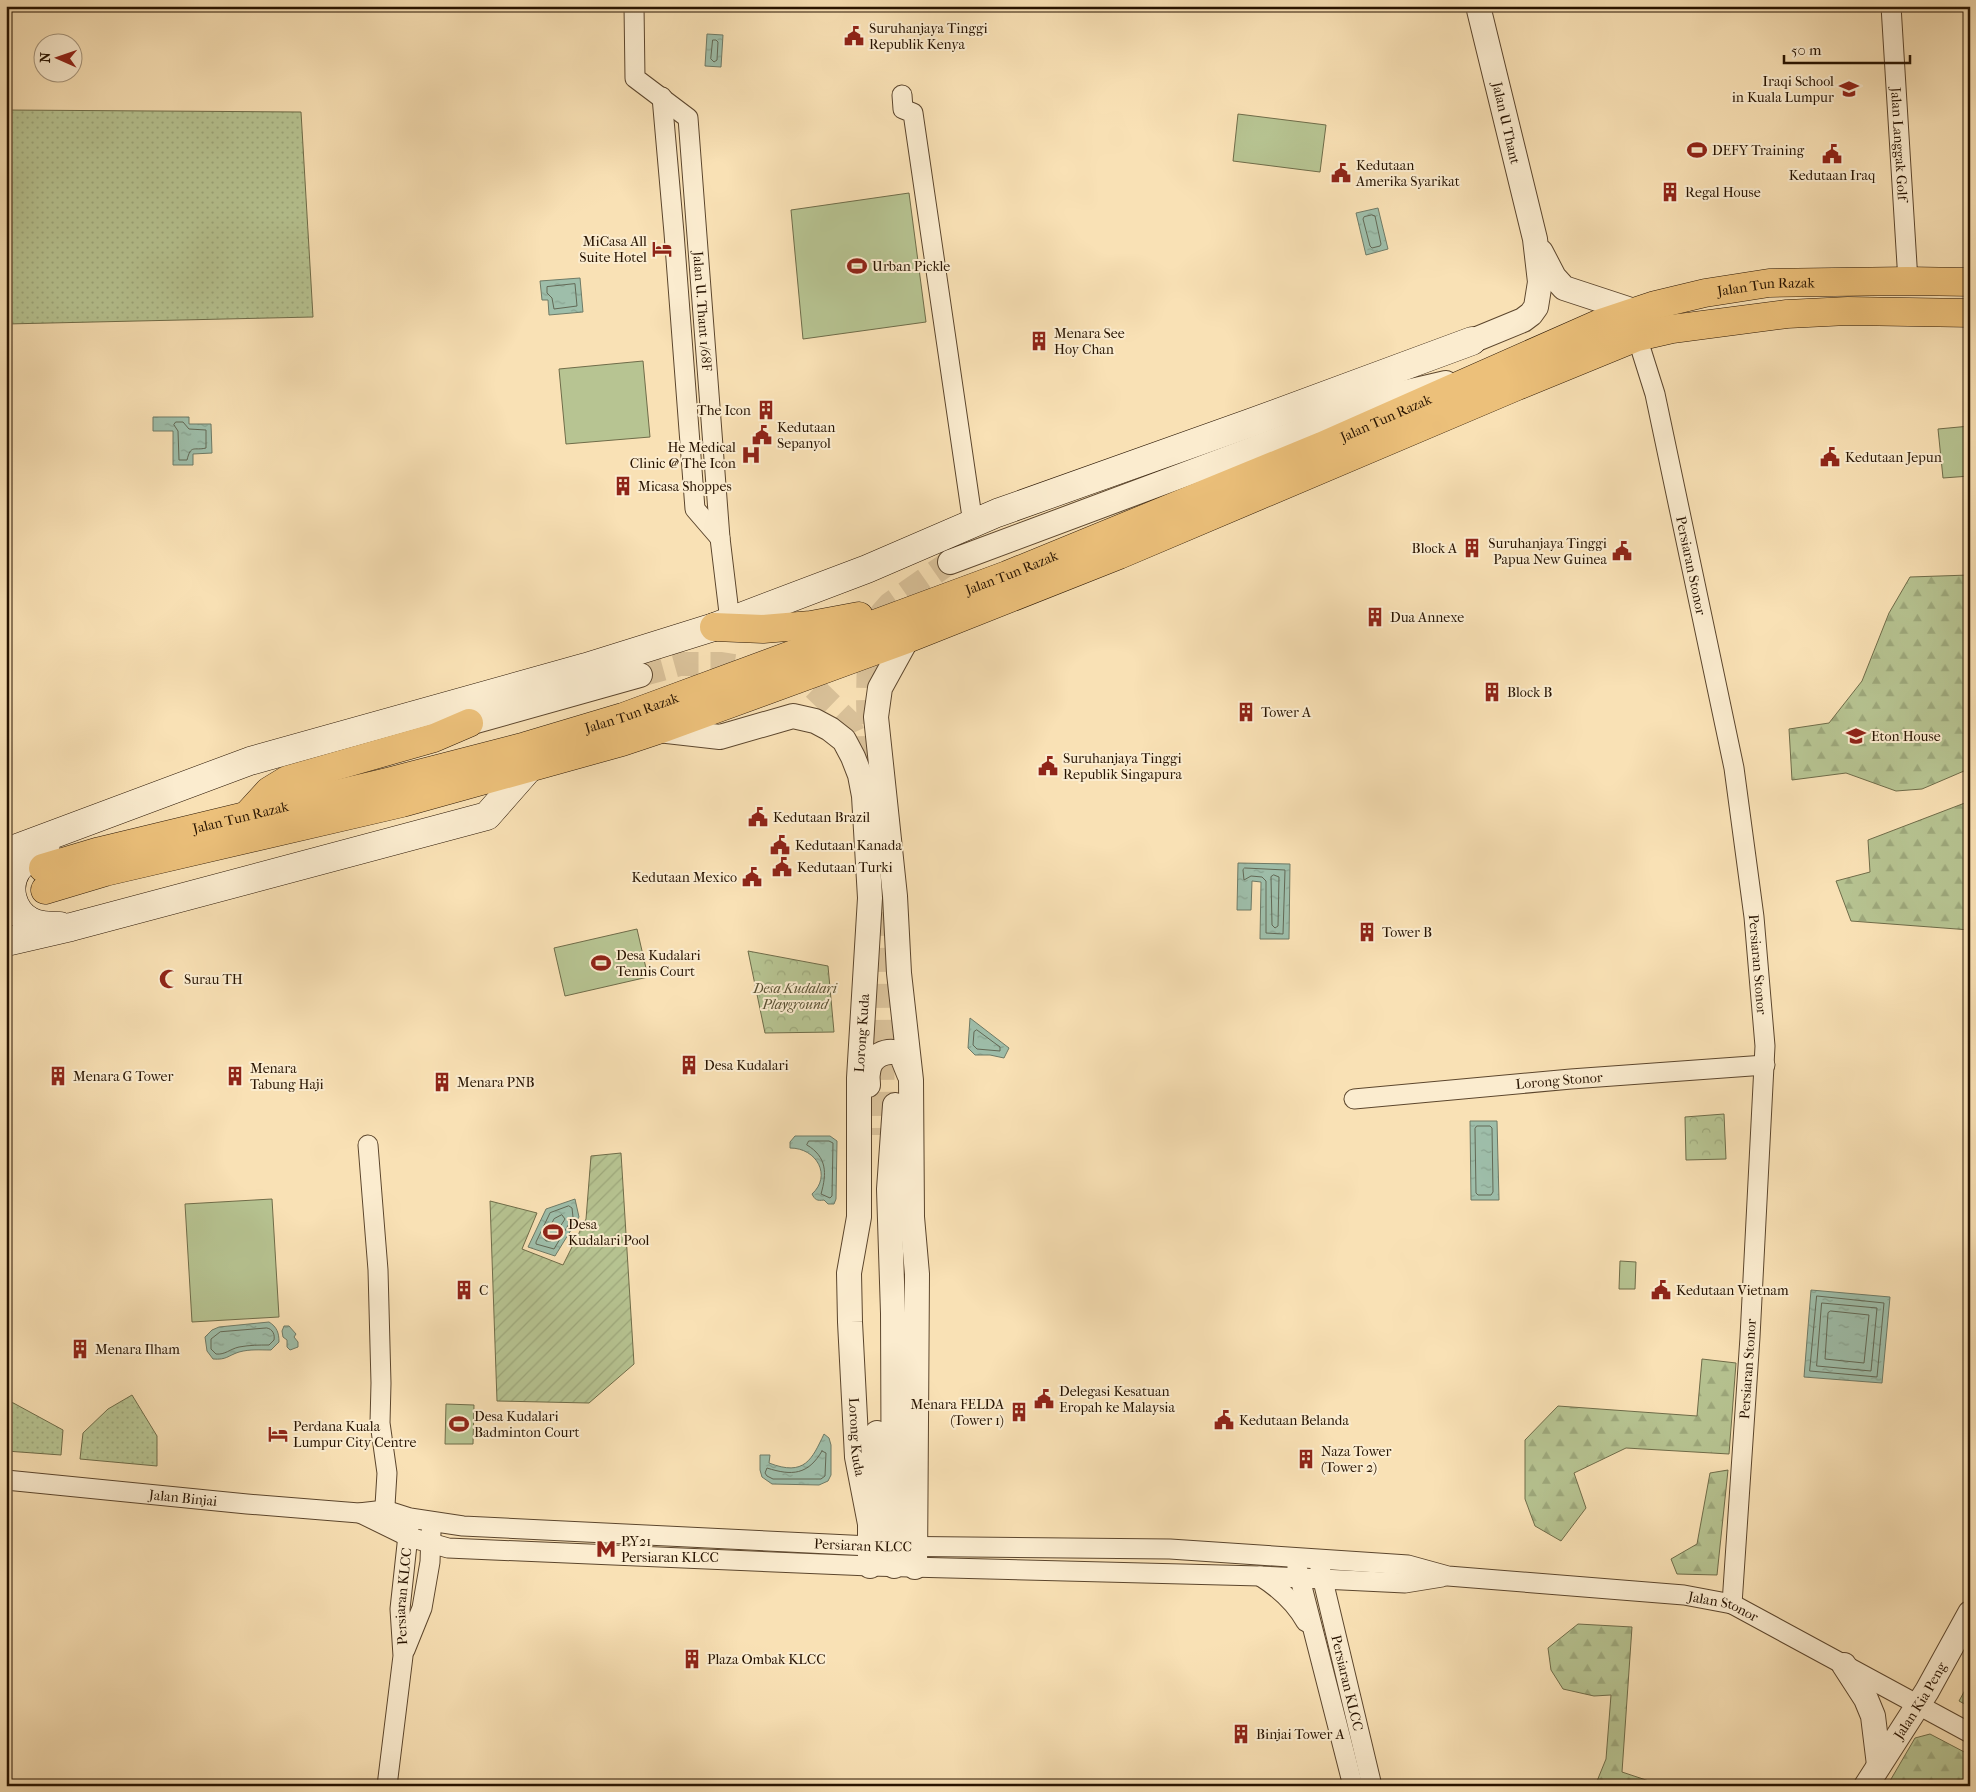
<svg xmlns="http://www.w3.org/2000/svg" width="1976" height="1792" font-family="'IM FELL French Canon',serif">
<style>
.grass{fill:url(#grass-dots);stroke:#6f6c49}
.forest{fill:url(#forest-firs);stroke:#6f6c49}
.park{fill:url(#park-crowns);stroke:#6f6c49}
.garden{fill:url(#garden-furrows);stroke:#6f6c49}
.pitch{fill:#b7c492;stroke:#6f6c49}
.water{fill:url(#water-ripples);stroke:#6e7a66}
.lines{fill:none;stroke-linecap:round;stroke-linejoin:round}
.shore{stroke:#626855;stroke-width:1}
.tertiary-tunnel{stroke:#dac29a;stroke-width:24;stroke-dasharray:24 12;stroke-linecap:butt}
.minor-casing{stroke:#5c462d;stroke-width:21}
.tertiary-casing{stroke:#5c462d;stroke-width:26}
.secondary-casing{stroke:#271300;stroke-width:29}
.primary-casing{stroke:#271300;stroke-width:29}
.minor{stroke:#fbeccf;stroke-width:19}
.tertiary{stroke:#fbeccf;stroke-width:24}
.secondary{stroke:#fbeccf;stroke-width:28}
.primary{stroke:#ecc07a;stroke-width:28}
.labels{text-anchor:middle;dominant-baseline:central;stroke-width:4;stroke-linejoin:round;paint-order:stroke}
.poi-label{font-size:14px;fill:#271300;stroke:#fbeccf;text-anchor:start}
.street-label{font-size:14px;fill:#271300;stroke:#fbeccf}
.park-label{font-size:14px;font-style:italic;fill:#595133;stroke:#fbeccf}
</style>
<defs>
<pattern id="grass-dots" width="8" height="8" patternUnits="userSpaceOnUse" patternTransform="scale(1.25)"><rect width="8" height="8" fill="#b7c492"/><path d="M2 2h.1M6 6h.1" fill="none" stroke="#9da87c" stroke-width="1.8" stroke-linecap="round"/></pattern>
<pattern id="forest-firs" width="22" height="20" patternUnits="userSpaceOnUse" patternTransform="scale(1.25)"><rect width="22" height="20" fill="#b7c492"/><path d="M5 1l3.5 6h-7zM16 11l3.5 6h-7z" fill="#9da87c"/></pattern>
<pattern id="park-crowns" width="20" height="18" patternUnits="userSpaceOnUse" patternTransform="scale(1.25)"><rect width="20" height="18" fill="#b7c492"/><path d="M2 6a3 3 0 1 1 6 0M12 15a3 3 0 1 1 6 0" fill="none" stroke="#9da87c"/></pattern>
<pattern id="garden-furrows" width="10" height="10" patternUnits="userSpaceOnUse" patternTransform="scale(1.25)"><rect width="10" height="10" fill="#b7c492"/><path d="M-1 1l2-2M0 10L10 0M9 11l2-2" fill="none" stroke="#9da87c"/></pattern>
<pattern id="water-ripples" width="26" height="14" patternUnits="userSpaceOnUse" patternTransform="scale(1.25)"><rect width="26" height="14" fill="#9ebeaa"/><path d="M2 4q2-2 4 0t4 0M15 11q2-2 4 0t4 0" fill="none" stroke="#88a290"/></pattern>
</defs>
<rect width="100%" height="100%" fill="#f9e1b5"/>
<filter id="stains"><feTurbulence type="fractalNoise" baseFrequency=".004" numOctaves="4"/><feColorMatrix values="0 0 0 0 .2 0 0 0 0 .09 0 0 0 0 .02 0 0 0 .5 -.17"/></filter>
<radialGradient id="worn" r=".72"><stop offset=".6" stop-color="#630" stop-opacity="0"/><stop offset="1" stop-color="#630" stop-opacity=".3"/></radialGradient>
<path class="grass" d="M6,110l295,2 12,205 -307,7z
M132,1395l25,41v30l-77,-7 3,-26 25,-24z
M6,1399l57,31 -2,25 -55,-4z
M1970,1681v26l-11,-6z
M851,1781h25l29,5h-69z"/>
<path class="forest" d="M1969,575l1,215 -6,-19 -42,18 -26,2 -50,-18 -54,7 -3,-51 40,-6 33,-42 27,-68 21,-36z
M1970,801v129l-119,-9 -15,-40 34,-9 -2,-32z
M1702,1359l34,4 -7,91 -103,-6 -52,25 12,35 -25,33 -26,-15 -10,-27v-59l33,-34 139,10z
M1728,1470l-11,105 -40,-1 -6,-15 26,-15 13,-71z
M1578,1624l54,3 -10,145 42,14h-69l11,-27 5,-64 -17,1 -31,-7 -12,-19 -3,-22z
M1930,1734l40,21v31h-83l28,-48z"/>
<path class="park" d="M748,951l80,15 6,66 -69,1z
M1724,1114l2,45 -40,1 -1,-43z"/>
<path class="garden" d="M621,1153l13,211 -45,39 -92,-2 -7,-200 47,12 -15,36 41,16 23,-46 5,-63z"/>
<path class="pitch" d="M1238,114l88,11 -6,47 -87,-11z
M909,193l17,129 -123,17 -12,-129z
M643,361l7,76 -84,7 -7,-75z
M1970,426v50l-27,2 -5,-49z
M637,929l11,48 -83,19 -11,-48z
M272,1199l7,118 -87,5 -7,-118z
M1620,1261l16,1 -1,27h-16z
M446,1404l28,1 -1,39h-28z"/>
<path class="water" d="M707,34l16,1 -2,32 -16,-1z
M1378,208l10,41 -22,6 -10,-42z
M580,278l3,34 -34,3 -1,-15h-6l-2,-19z
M153,417h36v7h22l1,29 -19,1v11h-20v-34h-20z
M1238,863l52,1 -1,75h-29l1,-57 -9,-1 -1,29h-14z
M970,1018l39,30 -5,10 -14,-3h-15l-7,-7z
M1470,1121h27l2,79h-28z
M795,1136h35l7,5 -1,58 -2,5h-6l-4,-4c-7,1 -9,0 -12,-6 20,-18 5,-46 -22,-46v-6z
M575,1199l4,18 -24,39 -27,-9 18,-38z
M1811,1290l79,7 -8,86 -78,-6z
M269,1322c8,5 10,11 10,20l-8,8c-11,0 -21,-1 -32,2 -12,4 -12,8 -26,7l-6,-8 -2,-14 7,-7 7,-3z
M284,1326h5l7,8 -2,3 4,5v5l-8,3 -3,-3v-7l-4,-3 -1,-6z
M824,1434l5,4 2,7v30l-3,6 -9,4 -47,-1 -10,-7 -2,-7v-15h10l-1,8c36,14 43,-4 55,-29z"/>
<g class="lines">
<path class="shore" d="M713,40h3l2,2 -1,18 -3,2 -3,-3z
M1372,215l3,1 6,28 -1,2 -8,2 -2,-2 -7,-27 1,-2z
M575,284l2,22 -23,3 -2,-11 -5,-5v-6z
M176,422h7l6,7 17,1v18c-12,3 -15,-4 -19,12h-8l-1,-29 -4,-6z
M1245,868l40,2 -2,64 -17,-1v-52l-4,-4 -11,-1 -7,4 -1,-10z
M1274,875l5,2 -1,49 -3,2 -3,-3 -1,-48z
M977,1030l23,17v4l-23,-2 -4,-4 1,-13z
M1477,1126h13l2,2 1,64 -2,3h-13l-2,-2 -1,-64z
M809,1141h20l4,2 -1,53 -2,2 -9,-4c6,-21 6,-37 -14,-49z
M569,1206l3,2 1,9 -19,32 -18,-5v-2l14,-29z
M562,1215l3,4 -14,22h-5l-2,-3 10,-19z
M1817,1296l67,7 -7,74 -67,-6z
M1822,1303l55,5 -6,63 -54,-5z
M1831,1311l38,4 -5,48 -39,-4 3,-46z
M267,1328c6,1 8,7 7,12l-5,5c-10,0 -19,0 -30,2 -9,2 -14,8 -23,7l-5,-5v-10l9,-7z
M822,1451l4,2 -1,23 -4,3h-48l-6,-3 -2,-3 2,-5c25,8 41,7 55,-17z"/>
<path class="tertiary-tunnel" d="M640,675l40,-11h40l35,5 54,14 38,37 18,39
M870,796l-2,-98 1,-44 6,-26 7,-15 8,-9 60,-42
M878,876l3,26 2,233"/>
<defs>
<g id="minor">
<path id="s1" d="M634,6l1,72 53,40 32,420 10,83"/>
<path id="s2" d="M1891,6l17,275"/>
<path d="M902,95l1,14 10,4 60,411"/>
<path d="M662,97l12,136 21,276 25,29"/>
<path id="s3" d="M1637,337l18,57 79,374 20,149 11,129 -15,291 -18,267"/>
<path id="s4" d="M1354,1099l217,-20 194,-14"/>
<path d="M368,1145l10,125 3,113 -1,40 7,50 -3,49"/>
<path id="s5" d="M6,1480l241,24 112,9 26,-3 25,8 53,8 407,20 300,3 238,16 40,11 236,19 48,9 238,129"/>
<path d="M360,1513l49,24 39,11 422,18 390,10 145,7 37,-6"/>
<path d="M1297,1567l56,219"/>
<path id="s6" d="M1320,1568l52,218"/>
<path d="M1260,1576c19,12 35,26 46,46"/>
<path d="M405,1650l17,-42 8,-46 1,-30"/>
<path id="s7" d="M387,1786l16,-130 -3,-47 9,-83"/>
</g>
<g id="tertiary">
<path d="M1541,252l13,25 10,11 70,23"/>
<path d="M1472,341l51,-21 8,-6 5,-7 4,-25 -5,-43 -57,-233"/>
<path d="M950,562l453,-169 43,-10"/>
<path d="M907,639l-27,49 -4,29 19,179 4,77 12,107 1,137 5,57 -2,293"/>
<path d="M469,723l171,-48"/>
<path id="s8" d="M658,730l62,7 73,-21 22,5 15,8 14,11 9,17 7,18 4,21 6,102 -11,180v139l-10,56 1,49 7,135 13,67"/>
<path d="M868,1085c0,-4 -1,-8 0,-12 1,-17 19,-25 33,-19l8,20"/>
<path d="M870,1566v-42l7,-60v-31"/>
<path d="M894,1566l-1,-253 -4,-124 6,-84"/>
<path d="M1844,1665l22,34 7,17 6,49"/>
<path id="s9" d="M1866,1786l61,-95 43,-78"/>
</g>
<path id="secondary" d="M46,844c-9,8 -22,16 -29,26 -11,17 -5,41 13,51 9,5 20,5 30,5
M6,852l244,-91 336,-94 128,-40 153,-58 130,-56 253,-90 222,-82
M6,942l65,-15 416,-111 43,-49"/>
<g id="primary">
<path d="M714,627l49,2 48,-4 48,-9"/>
<path d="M248,814l21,-23 18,-11 147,-42 35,-15"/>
<path id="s10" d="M43,868l57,-17 291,-70 135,-35 97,-29 384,-142 315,-129 276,-122 57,-19 50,-12 64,-10 139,-2 62,1"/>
<path d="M45,890l60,-18 297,-69 220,-61 36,-12 249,-91 212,-84 396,-168 122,-50 35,-8 115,-15 61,-3 122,2"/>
</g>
</defs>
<use href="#minor" class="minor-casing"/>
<use href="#tertiary" class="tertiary-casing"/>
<use href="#secondary" class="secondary-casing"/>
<use href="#primary" class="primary-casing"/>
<use href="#minor" class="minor"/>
<use href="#tertiary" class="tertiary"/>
<use href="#secondary" class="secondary"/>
<use href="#primary" class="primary"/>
</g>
<defs>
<symbol id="civic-bare" viewBox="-9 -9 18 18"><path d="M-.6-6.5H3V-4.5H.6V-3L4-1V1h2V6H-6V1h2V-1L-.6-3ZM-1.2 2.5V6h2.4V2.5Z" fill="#8f2418" stroke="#fbeccf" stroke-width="2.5" paint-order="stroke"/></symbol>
<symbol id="school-bare" viewBox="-9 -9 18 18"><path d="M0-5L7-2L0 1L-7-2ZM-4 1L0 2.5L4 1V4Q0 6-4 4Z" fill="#8f2418" stroke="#fbeccf" stroke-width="2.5" paint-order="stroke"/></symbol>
<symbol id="stadium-bare" viewBox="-9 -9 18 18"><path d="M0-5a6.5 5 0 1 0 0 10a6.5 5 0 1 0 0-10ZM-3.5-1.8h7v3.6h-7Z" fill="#8f2418" stroke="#fbeccf" stroke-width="2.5" paint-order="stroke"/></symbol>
<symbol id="building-bare" viewBox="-9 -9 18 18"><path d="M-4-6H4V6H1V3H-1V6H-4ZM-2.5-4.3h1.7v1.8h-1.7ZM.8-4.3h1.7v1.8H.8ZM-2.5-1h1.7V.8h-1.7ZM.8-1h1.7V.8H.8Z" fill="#8f2418" stroke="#fbeccf" stroke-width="2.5" paint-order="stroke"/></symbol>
<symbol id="hotel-bare" viewBox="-9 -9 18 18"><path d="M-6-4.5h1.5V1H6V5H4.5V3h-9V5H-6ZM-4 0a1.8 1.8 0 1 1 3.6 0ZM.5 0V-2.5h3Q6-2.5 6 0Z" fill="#8f2418" stroke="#fbeccf" stroke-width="2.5" paint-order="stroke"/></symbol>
<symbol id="hospital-bare" viewBox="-9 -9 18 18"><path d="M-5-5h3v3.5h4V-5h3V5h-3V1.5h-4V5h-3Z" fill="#8f2418" stroke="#fbeccf" stroke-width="2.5" paint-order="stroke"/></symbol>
<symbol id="mosque-bare" viewBox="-9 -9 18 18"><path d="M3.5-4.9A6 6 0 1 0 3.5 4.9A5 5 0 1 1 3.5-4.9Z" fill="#8f2418" stroke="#fbeccf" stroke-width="2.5" paint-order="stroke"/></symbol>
<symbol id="metro-bare" viewBox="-9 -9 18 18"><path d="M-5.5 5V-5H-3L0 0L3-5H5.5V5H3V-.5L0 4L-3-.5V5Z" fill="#8f2418" stroke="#fbeccf" stroke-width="2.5" paint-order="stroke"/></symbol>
</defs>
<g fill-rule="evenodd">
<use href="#civic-bare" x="840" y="22" width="28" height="28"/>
<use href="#school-bare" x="1835" y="75" width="28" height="28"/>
<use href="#stadium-bare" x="1683" y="136" width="28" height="28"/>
<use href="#civic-bare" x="1818" y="140" width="28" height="28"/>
<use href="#civic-bare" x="1327" y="159" width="28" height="28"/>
<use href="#building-bare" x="1656" y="178" width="28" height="28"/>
<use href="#hotel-bare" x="648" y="235" width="28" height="28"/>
<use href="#stadium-bare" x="843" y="252" width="28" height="28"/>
<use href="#building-bare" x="1025" y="327" width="28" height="28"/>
<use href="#building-bare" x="752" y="396" width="28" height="28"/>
<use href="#civic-bare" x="748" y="421" width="28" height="28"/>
<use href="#hospital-bare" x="737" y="441" width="28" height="28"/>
<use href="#civic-bare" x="1816" y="443" width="28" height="28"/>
<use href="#building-bare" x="609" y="472" width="28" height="28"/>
<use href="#building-bare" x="1458" y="534" width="28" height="28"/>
<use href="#civic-bare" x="1608" y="537" width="28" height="28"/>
<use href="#building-bare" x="1361" y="603" width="28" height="28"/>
<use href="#building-bare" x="1478" y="678" width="28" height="28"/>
<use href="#building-bare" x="1232" y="698" width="28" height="28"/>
<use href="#school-bare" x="1842" y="722" width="28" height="28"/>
<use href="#civic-bare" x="1034" y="752" width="28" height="28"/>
<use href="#civic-bare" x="744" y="803" width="28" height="28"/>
<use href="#civic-bare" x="766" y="831" width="28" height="28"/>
<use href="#civic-bare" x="768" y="853" width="28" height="28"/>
<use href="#civic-bare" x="738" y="863" width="28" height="28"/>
<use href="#building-bare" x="1353" y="918" width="28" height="28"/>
<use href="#stadium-bare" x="587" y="949" width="28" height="28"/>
<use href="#mosque-bare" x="155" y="965" width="28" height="28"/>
<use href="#building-bare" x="675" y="1051" width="28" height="28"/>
<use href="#building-bare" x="44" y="1062" width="28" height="28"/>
<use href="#building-bare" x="221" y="1062" width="28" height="28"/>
<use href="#building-bare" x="428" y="1068" width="28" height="28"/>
<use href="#stadium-bare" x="539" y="1218" width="28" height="28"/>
<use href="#building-bare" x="450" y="1276" width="28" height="28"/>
<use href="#civic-bare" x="1647" y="1276" width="28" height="28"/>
<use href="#building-bare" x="66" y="1335" width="28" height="28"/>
<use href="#civic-bare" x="1030" y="1385" width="28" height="28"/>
<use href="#building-bare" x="1005" y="1398" width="28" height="28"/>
<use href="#civic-bare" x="1210" y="1406" width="28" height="28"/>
<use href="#stadium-bare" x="445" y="1410" width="28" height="28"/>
<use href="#hotel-bare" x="264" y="1420" width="28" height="28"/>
<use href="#building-bare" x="1292" y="1445" width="28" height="28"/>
<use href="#metro-bare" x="592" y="1535" width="28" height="28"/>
<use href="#building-bare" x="678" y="1645" width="28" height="28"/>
<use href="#building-bare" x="1227" y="1720" width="28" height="28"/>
</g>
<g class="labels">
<g class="poi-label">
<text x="869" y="28">Suruhanjaya Tinggi<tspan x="869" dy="16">Republik Kenya</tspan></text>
<text x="1834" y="81" text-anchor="end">Iraqi School<tspan x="1834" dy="16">in Kuala Lumpur</tspan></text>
<text x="1712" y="150">DEFY Training</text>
<text x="1356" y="165">Kedutaan<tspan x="1356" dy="16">Amerika Syarikat</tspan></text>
<text x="1832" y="175" text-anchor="middle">Kedutaan Iraq</text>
<text x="1685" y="192">Regal House</text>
<text x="647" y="241" text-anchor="end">MiCasa All<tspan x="647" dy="16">Suite Hotel</tspan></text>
<text x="872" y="266">Urban Pickle</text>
<text x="1054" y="333">Menara See<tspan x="1054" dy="16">Hoy Chan</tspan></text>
<text x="751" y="410" text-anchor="end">The Icon</text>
<text x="777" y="427">Kedutaan<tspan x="777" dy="16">Sepanyol</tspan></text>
<text x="736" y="447" text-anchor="end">He Medical<tspan x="736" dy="16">Clinic @ The Icon</tspan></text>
<text x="1845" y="457">Kedutaan Jepun</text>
<text x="638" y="486">Micasa Shoppes</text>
<text x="1607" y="543" text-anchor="end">Suruhanjaya Tinggi<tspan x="1607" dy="16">Papua New Guinea</tspan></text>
<text x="1457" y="548" text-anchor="end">Block A</text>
<text x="1390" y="617">Dua Annexe</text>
<text x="1507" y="692">Block B</text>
<text x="1261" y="712">Tower A</text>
<text x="1871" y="736">Eton House</text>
<text x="1063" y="758">Suruhanjaya Tinggi<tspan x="1063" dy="16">Republik Singapura</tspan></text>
<text x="773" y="817">Kedutaan Brazil</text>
<text x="795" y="845">Kedutaan Kanada</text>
<text x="797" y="867">Kedutaan Turki</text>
<text x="737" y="877" text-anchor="end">Kedutaan Mexico</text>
<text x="1382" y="932">Tower B</text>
<text x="616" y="955">Desa Kudalari<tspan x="616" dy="16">Tennis Court</tspan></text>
<text x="184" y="979">Surau TH</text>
<text x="704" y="1065">Desa Kudalari</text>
<text x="250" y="1068">Menara<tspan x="250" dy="16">Tabung Haji</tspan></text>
<text x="73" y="1076">Menara G Tower</text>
<text x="457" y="1082">Menara PNB</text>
<text x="568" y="1224">Desa<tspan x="568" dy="16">Kudalari Pool</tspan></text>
<text x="479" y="1290">C</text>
<text x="1676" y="1290">Kedutaan Vietnam</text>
<text x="95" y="1349">Menara Ilham</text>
<text x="1059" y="1391">Delegasi Kesatuan<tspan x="1059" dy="16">Eropah ke Malaysia</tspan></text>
<text x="1004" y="1404" text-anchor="end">Menara FELDA<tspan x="1004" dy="16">(Tower 1)</tspan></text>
<text x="474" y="1416">Desa Kudalari<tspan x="474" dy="16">Badminton Court</tspan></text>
<text x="1239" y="1420">Kedutaan Belanda</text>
<text x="293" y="1426">Perdana Kuala<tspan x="293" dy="16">Lumpur City Centre</tspan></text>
<text x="1321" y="1451">Naza Tower<tspan x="1321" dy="16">(Tower 2)</tspan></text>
<text x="621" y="1541">PY21<tspan x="621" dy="16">Persiaran KLCC</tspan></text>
<text x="707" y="1659">Plaza Ombak KLCC</text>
<text x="1256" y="1734">Binjai Tower A</text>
</g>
<g class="street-label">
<text transform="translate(1506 123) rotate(77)">Jalan U Thant</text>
<text stroke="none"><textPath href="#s2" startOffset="138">Jalan Langgak Golf</textPath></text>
<text stroke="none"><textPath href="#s10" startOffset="1824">Jalan Tun Razak</textPath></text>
<text stroke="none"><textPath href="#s1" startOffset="332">Jalan U. Thant 1/68F</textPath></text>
<text stroke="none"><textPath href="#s10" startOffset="1419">Jalan Tun Razak</textPath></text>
<text stroke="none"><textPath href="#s3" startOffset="235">Persiaran Stonor</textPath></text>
<text stroke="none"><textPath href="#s10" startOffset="1014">Jalan Tun Razak</textPath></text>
<text stroke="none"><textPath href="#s10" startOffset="609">Jalan Tun Razak</textPath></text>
<text stroke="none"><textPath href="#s10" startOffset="204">Jalan Tun Razak</textPath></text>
<text stroke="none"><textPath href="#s3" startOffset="640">Persiaran Stonor</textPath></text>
<text transform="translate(862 1033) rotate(-86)">Lorong Kuda</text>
<text stroke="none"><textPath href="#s4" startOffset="206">Lorong Stonor</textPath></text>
<text transform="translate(1748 1369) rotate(-86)">Persiaran Stonor</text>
<text stroke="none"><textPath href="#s8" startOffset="898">Lorong Kuda</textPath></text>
<text stroke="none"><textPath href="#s5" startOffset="178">Jalan Binjai</textPath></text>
<text stroke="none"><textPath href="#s5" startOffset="861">Persiaran KLCC</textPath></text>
<text stroke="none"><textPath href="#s7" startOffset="191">Persiaran KLCC</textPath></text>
<text stroke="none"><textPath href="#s5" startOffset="1726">Jalan Stonor</textPath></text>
<text stroke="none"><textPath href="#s6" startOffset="118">Persiaran KLCC</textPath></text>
<text stroke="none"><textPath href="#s9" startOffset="101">Jalan Kia Peng</textPath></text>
</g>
<g class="park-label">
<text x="795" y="988">Desa Kudalari<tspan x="795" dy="16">Playground</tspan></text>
</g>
</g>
<rect width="1976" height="1792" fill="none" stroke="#f9e1b5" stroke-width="25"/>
<rect x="8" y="8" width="1961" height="1777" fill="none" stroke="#271300" stroke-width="2.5"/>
<rect x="12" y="12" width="1951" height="1767" fill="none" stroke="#271300"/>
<g transform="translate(58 58) rotate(272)"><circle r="24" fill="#fbeccf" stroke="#a6957c"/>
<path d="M0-4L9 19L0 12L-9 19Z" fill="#8f2418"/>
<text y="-8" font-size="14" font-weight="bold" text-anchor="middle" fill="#271300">N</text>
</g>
<path d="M1784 55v8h126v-8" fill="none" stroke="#271300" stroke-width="2.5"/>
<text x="1791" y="55" font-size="15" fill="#271300" stroke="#fbeccf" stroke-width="4" paint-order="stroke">50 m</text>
<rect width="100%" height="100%" filter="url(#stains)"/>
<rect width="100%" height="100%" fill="url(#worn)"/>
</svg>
